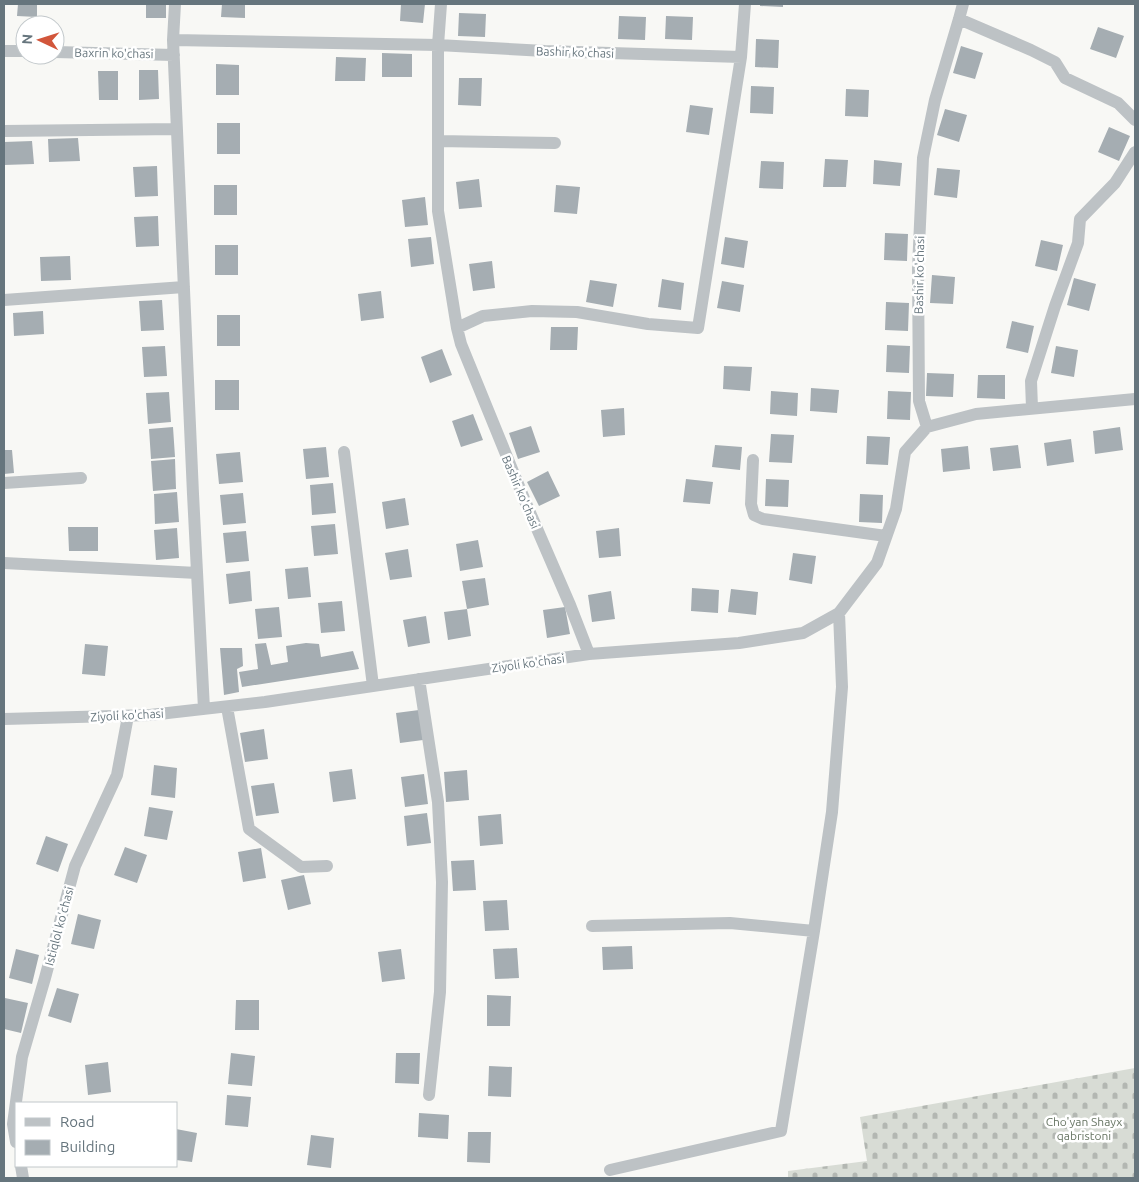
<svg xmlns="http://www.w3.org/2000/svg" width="1139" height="1182" font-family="Ubuntu,sans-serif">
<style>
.cemetery{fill:url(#cemetery-stones)}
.building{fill:#a5adb2}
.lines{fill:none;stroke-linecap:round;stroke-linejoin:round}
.street{stroke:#bdc2c5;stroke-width:12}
.labels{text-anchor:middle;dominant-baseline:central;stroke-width:5;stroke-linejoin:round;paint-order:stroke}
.street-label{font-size:12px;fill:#66757d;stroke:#fff}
.park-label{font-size:12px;fill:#687664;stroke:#fff}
</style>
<defs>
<pattern id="cemetery-stones" width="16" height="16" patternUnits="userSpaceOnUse" patternTransform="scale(1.25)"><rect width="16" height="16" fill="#d8dcd5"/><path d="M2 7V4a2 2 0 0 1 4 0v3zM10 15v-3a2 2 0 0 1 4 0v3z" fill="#b3b7b2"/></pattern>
</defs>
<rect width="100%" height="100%" fill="#f8f8f5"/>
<path class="cemetery" d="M1135,1068v110h-347v-7l79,-10 -7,-44z"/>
<path class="building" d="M18,4h19v13l-20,-1z
M146,4h20v14h-20z
M222,4h23v14l-24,-1z
M401,4h24l-2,19 -23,-2z
M760,4h23v3l-23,-1z
M459,13l27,1 -1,23 -27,-1z
M619,16l27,1 -1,23 -27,-1z
M666,16l27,1 -1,23 -27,-1z
M1098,27l26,9 -8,22 -26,-9z
M756,39l23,1 -1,28 -23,-1z
M961,46l22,7 -8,26 -22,-6z
M382,53l30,1v23h-30z
M336,57l30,1 -1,23h-30z
M216,64l23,1v30h-23z
M139,70h19l1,29 -20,1z
M98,71h20v29h-19z
M459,78h23l-1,28 -23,-1z
M751,86l23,1 -1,27 -23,-1z
M846,89l23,1 -1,27 -23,-1z
M690,105l23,3 -4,27 -23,-3z
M945,109l22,6 -8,27 -22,-7z
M217,123h23v31h-23z
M1109,127l21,9 -11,25 -21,-9z
M78,138l2,23 -31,1 -1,-23z
M32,141l2,23 -30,1v-23z
M825,159l23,1 -2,27h-23z
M874,160l28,3 -2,23 -27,-2z
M761,161l23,1 -1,27 -24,-1z
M157,166l1,30 -23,1 -2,-30z
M937,168l23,2 -3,28 -23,-3z
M479,179l3,28 -23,2 -3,-27z
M214,185h23v30h-23z
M556,185l24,2 -3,27 -23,-2z
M425,197l3,28 -23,2 -3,-27z
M158,216l1,30 -23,1 -2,-30z
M885,233l23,1 -1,27 -23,-1z
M431,237l3,27 -23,3 -3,-28z
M725,237l23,4 -4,27 -23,-4z
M1041,240l22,5 -6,26 -22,-5z
M215,245h23v30h-23z
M70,256l1,24 -30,1 -1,-24z
M492,261l3,27 -22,3 -4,-27z
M932,275l23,2 -2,27 -23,-1z
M1074,278l22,6 -7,27 -22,-6z
M662,279l22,4 -3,27 -23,-3z
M590,280l27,4 -4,23 -27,-5z
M722,281l22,4 -4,27 -23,-4z
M381,291l3,27 -23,3 -3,-27z
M162,300l2,30 -23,1 -2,-30z
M886,302l23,1 -1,28 -23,-1z
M43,311l1,23 -30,2 -1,-23z
M217,315h23v31h-23z
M1012,321l22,5 -6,27 -22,-5z
M551,327h27l-1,23h-27z
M887,345l23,1 -1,27 -23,-1z
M165,346l2,30 -23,1 -2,-30z
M1056,346l22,4 -4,27 -23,-4z
M442,349l10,26 -22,8 -9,-26z
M724,366l28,1 -2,24 -27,-2z
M927,373l27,1 -1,23 -27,-1z
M978,375h27v24l-28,-1z
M215,380h24v30h-24z
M811,388l28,2 -2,23 -27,-2z
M771,391l27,2 -1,23 -27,-2z
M888,391l23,1 -1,28 -23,-1z
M169,392l2,30 -23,2 -2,-31z
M624,408l1,27 -22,2 -2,-27z
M473,414l10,26 -22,7 -9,-26z
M531,426l9,26 -22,7 -9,-26z
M173,427l2,30 -24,2 -2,-30z
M1120,427l3,23 -28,4 -2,-23z
M771,434l23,1 -2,28 -23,-1z
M867,436l23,1 -2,28 -22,-1z
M1071,439l3,23 -27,4 -3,-23z
M715,445l27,2 -2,23 -28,-3z
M1018,445l3,23 -28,3 -3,-23z
M968,446l2,23 -27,3 -2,-23z
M326,447l3,30 -23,2 -3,-30z
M4,450h8l2,23 -10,1z
M240,452l3,30 -24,2 -3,-30z
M175,459l1,30 -23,2 -2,-30z
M548,471l12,25 -21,10 -12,-24z
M686,479l27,3 -3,22 -27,-2z
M766,479l23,1 -1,27 -23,-1z
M333,483l3,30 -24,2 -2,-30z
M177,492l2,30 -24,2 -1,-30z
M243,493l3,30 -23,2 -3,-30z
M860,494l23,1 -1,28 -23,-1z
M405,498l4,27 -23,4 -4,-27z
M335,524l3,30 -24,2 -3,-30z
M68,527h30v24h-29z
M177,528l2,30 -23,2 -2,-30z
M619,528l2,28 -22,2 -3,-27z
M246,531l3,30 -23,2 -3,-30z
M478,540l5,27 -23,4 -4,-27z
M408,549l4,28 -22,3 -5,-27z
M793,553l23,3 -4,28 -23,-4z
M308,567l3,30 -23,2 -3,-30z
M250,571l2,30 -23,3 -3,-30z
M485,578l4,27 -22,4 -5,-28z
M692,588l27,2 -1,23 -27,-2z
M731,589l27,3 -2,23 -28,-3z
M611,591l4,28 -23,3 -4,-27z
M342,601l3,30 -24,2 -3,-30z
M279,607l3,30 -24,2 -3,-30z
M565,607l5,27 -23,4 -4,-28z
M467,609l4,27 -23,4 -4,-28z
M426,616l4,27 -22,4 -5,-27z
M266,643l5,22 17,-3 -2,-16 20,-3 13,1 2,13 32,-6 6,18 -117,18 -3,-15 19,-3 -3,-25z
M85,644l23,2 -3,30 -23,-2z
M220,648h22l1,18 -6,3 2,23 -15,3z
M419,710l4,30 -23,3 -4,-30z
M264,729l4,30 -23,3 -5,-29z
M154,765l23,3 -2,30 -24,-3z
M352,769l4,30 -23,3 -4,-30z
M467,770l2,30 -23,2 -2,-30z
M424,774l4,30 -23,3 -4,-30z
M274,783l5,30 -23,3 -5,-30z
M149,807l24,4 -6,29 -23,-4z
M427,813l4,30 -24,3 -3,-30z
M501,814l2,30 -23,2 -2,-30z
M46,836l22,8 -10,28 -22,-8z
M125,847l22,8 -10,28 -23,-8z
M261,848l5,30 -23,4 -5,-30z
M474,860l2,30 -23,1 -2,-30z
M304,875l7,29 -23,6 -7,-30z
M507,900l2,30 -24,1 -2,-30z
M78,914l23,6 -7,29 -23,-5z
M632,946l1,23 -30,1 -1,-23z
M517,948l2,30 -24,1 -2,-30z
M16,949l23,6 -7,29 -23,-6z
M401,949l4,30 -23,3 -4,-30z
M57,988l22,6 -8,29 -23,-7z
M487,995l24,1 -1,30h-23z
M5,998l23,5 -7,30 -17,-4v-25z
M236,1000h23v30h-24z
M231,1053l24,3 -3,30 -24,-2z
M396,1053h24l-1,31 -24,-1z
M108,1062l3,30 -23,3 -3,-30z
M489,1066l23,1 -1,30 -23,-1z
M227,1095l24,2 -3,30 -23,-2z
M419,1113l30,2 -1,24 -30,-2z
M176,1129l21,4 -5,29 -16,-2z
M468,1132h23l-1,31 -23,-1z
M311,1135l23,3 -3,30 -24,-3z"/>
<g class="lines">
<path class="street" d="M175,4l-2,36 20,454 11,215
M441,4l-3,41v166l19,117 4,16 64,157 45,104 19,49
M959,19l72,31 24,12 10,16 53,25 17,17
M173,40l265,5 107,6 196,6
M4,51h21
M55,52l119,3
M4,131l173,-2
M438,141l117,2
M4,300l180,-13
M457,328l26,-12 49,-5 45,1 71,12 50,4 43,-271 4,-53
M1032,408l-1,-27 24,-75 23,-63 2,-24 35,-36 20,-31
M927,427l-8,-26 -1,-133 5,-110 12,-58 24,-81 4,-15
M927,427l49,-13 159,-15
M344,452l29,234
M753,460l-2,44 3,11 9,4 123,17
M4,483l77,-5
M4,563l193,10
M419,679l19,123 4,80 -2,110 -11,103
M227,707l22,122 52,38 26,-1
M4,719l146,-4 115,-13 324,-48 150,-11 64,-10 36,-20 38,-50 19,-54 9,-57 22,-25
M592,926l138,-3 84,8
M16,1142l-3,-18 9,-67 23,-79 30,-112 42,-91 11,-59
M21,1166l2,12
M610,1170l171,-39 33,-200 18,-119 10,-125 -3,-74"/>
</g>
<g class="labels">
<g class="street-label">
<text transform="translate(575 52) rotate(2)">Bashir ko'chasi</text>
<text transform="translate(114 53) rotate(1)">Baxrin ko'chasi</text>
<text transform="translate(919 275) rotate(-89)">Bashir ko'chasi</text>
<text transform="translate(521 492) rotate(67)">Bashir ko'chasi</text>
<text transform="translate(528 663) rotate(-8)">Ziyoli ko'chasi</text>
<text transform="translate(127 715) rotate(-3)">Ziyoli ko'chasi</text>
<text transform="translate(59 926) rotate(-75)">Istiqlol ko'chasi</text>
</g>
<g class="park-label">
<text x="1084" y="1121">Cho'yan Shayx<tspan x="1084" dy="14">qabristoni</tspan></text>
</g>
</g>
<rect width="1139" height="1182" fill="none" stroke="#66757d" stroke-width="10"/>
<rect x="15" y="1102" width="162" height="65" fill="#ffffff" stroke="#c2c8cb"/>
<rect x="25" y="1118" width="25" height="8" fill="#bdc2c5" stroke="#c2c8cb"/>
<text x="60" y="1127" font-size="15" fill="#66757d">Road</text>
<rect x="25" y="1140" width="25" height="15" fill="#a5adb2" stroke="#c2c8cb"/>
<text x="60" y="1152" font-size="15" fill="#66757d">Building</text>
<g transform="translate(40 40) rotate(274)"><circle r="24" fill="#ffffff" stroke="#c2c8cb"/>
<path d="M0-4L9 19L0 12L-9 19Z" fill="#d2563b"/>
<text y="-8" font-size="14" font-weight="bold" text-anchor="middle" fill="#66757d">N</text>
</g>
</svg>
